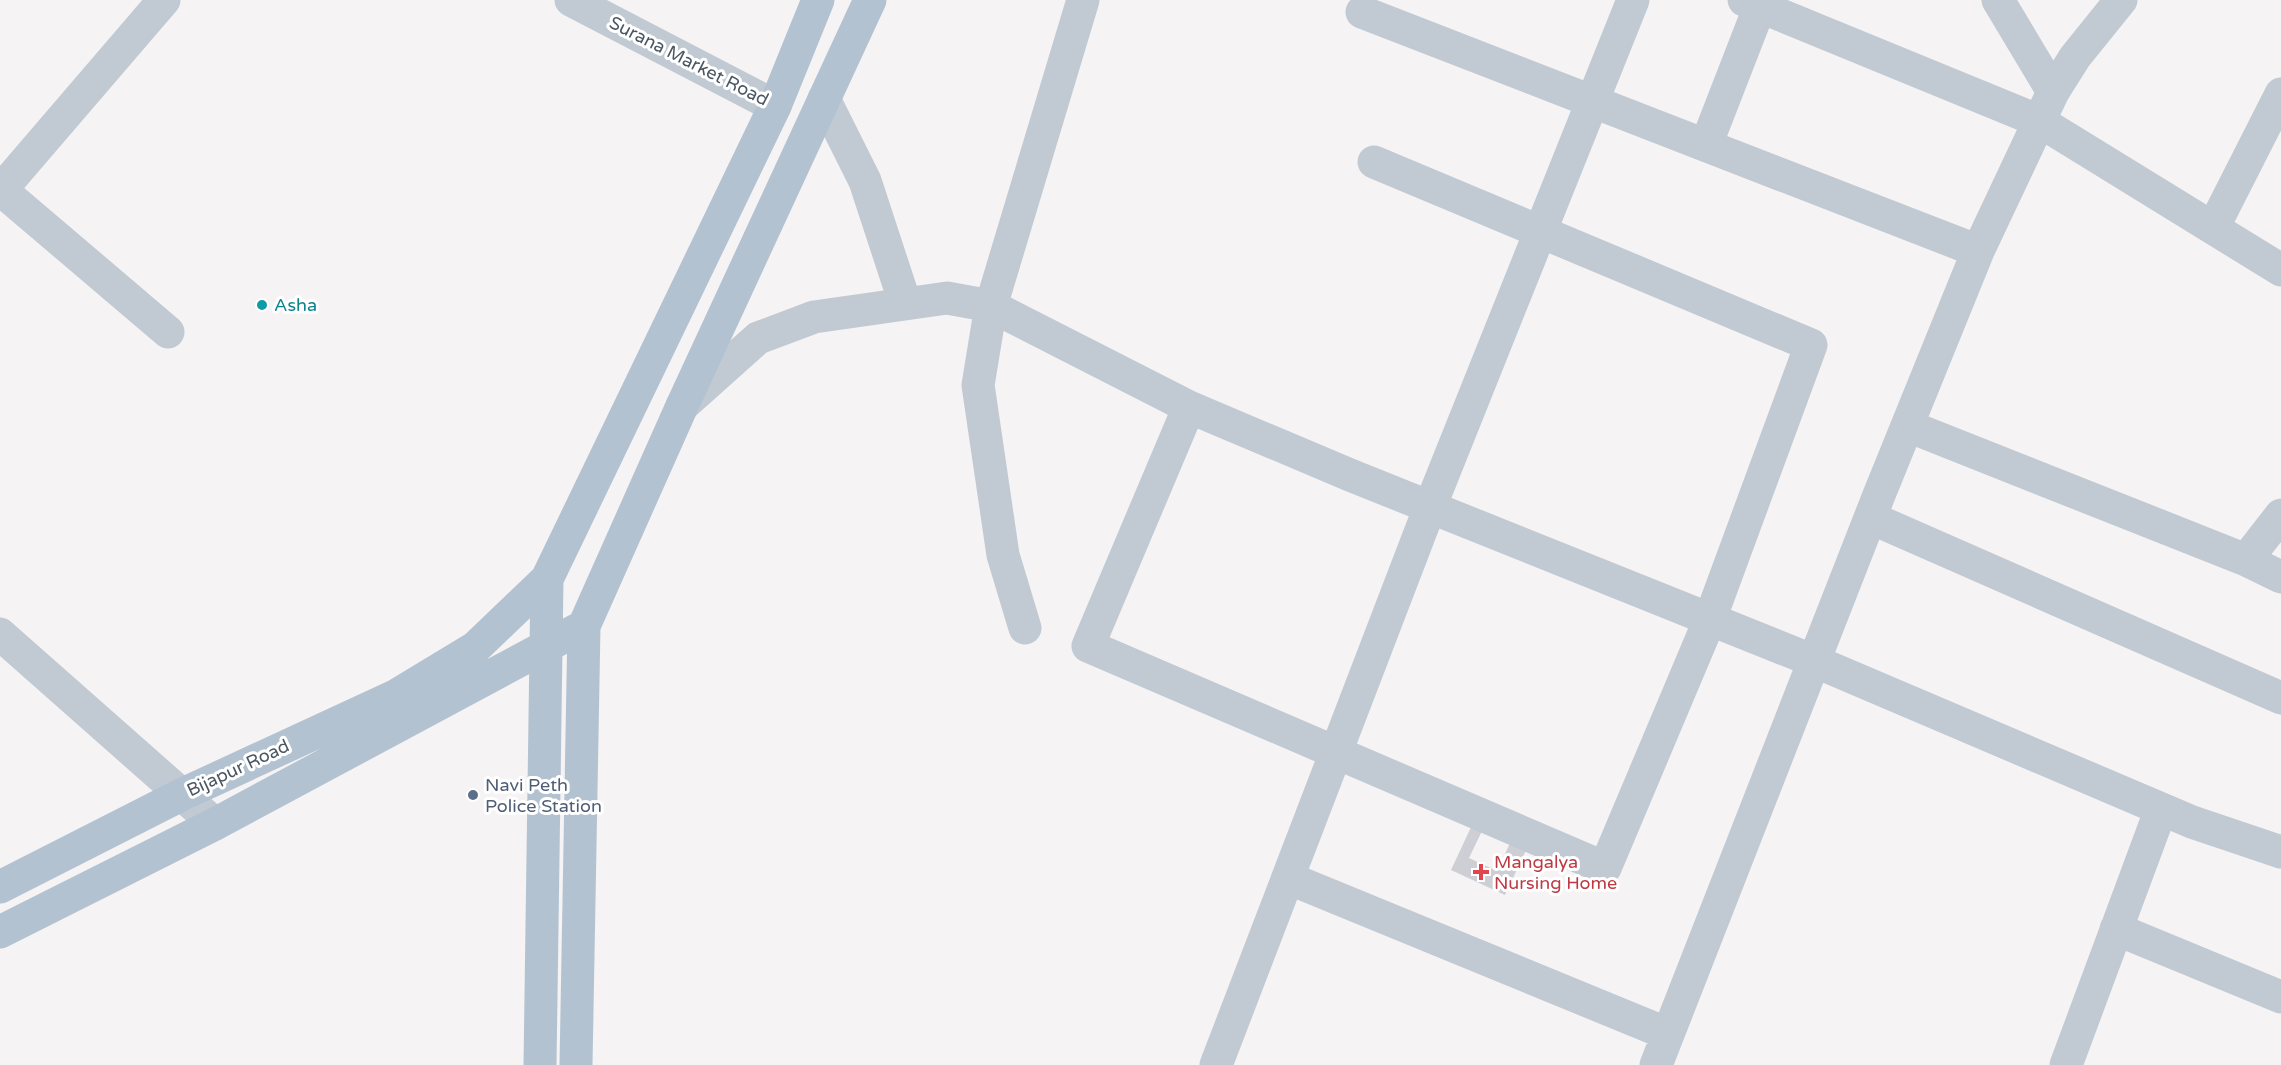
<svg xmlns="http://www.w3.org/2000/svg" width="2281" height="1065" font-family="'Varela Round',sans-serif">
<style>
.building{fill:#cdcfd5}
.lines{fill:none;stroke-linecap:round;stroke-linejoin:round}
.minor{stroke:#c1cad2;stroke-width:33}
.major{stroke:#b3c2d1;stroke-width:33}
.culture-dot{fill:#0f9aa8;stroke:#fff;stroke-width:2}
.service-dot{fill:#5c6f8a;stroke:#fff;stroke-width:2}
.health-dot{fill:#e0444e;stroke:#fff;stroke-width:2}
.labels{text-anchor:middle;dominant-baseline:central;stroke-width:6;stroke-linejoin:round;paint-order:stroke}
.street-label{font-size:18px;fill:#4a5661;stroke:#fff}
.culture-label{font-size:18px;fill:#0d838f;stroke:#fff;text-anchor:start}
.service-label{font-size:18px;fill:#4e5e75;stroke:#fff;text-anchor:start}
.health-label{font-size:18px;fill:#be3a42;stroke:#fff;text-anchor:start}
</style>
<rect width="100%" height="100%" fill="#f5f3f3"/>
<path class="building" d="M1472,825l10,6 -13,27 28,13 15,-32 16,7 -23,49 -54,-25z"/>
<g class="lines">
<path class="minor" d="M571,0l204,106
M1744,0l295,121 242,149
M1362,12l616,239
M2053,92l22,-35 46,-57
M824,99l41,82 40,122
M1706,145l54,-139
M0,189l168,143
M0,191l164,-191
M2213,228l68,-134
M682,406l76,-68 56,-21 133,-19 44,8 198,101 161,68 464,186 378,161 89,30
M1189,407l-101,239 517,222 105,-249 101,-274 -437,-183
M1908,426l338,134 35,-45
M1871,518l410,180
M2246,560l35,17
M1025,628l-22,-73 -25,-170 13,-79 92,-306
M0,634l215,190
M1288,878l380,156
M2116,929l165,68
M1216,1065l214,-558 203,-507
M1656,1065l223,-570 99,-244 75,-159 -55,-92
M2066,1065l95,-256"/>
<path class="major" d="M0,887l183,-93 212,-98 81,-49 71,-68 228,-473 43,-106
M0,932l215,-108 369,-198
M540,1065l7,-486
M576,1065l8,-439 98,-220 188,-406"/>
</g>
<circle class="culture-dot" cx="262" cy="305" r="6"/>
<circle class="service-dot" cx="473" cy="795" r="6"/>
<path class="health-dot" d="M1478 863h6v6h6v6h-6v6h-6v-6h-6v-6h6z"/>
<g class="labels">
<g class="street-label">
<text transform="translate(689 61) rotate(27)">Surana Market Road</text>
<text transform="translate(238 768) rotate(-25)">Bijapur Road</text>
</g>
<g class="culture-label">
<text x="274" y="305">Asha</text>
</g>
<g class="service-label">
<text x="485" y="785">Navi Peth<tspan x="485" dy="21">Police Station</tspan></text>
</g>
<g class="health-label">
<text x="1494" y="862">Mangalya<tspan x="1494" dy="21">Nursing Home</tspan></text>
</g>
</g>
</svg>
